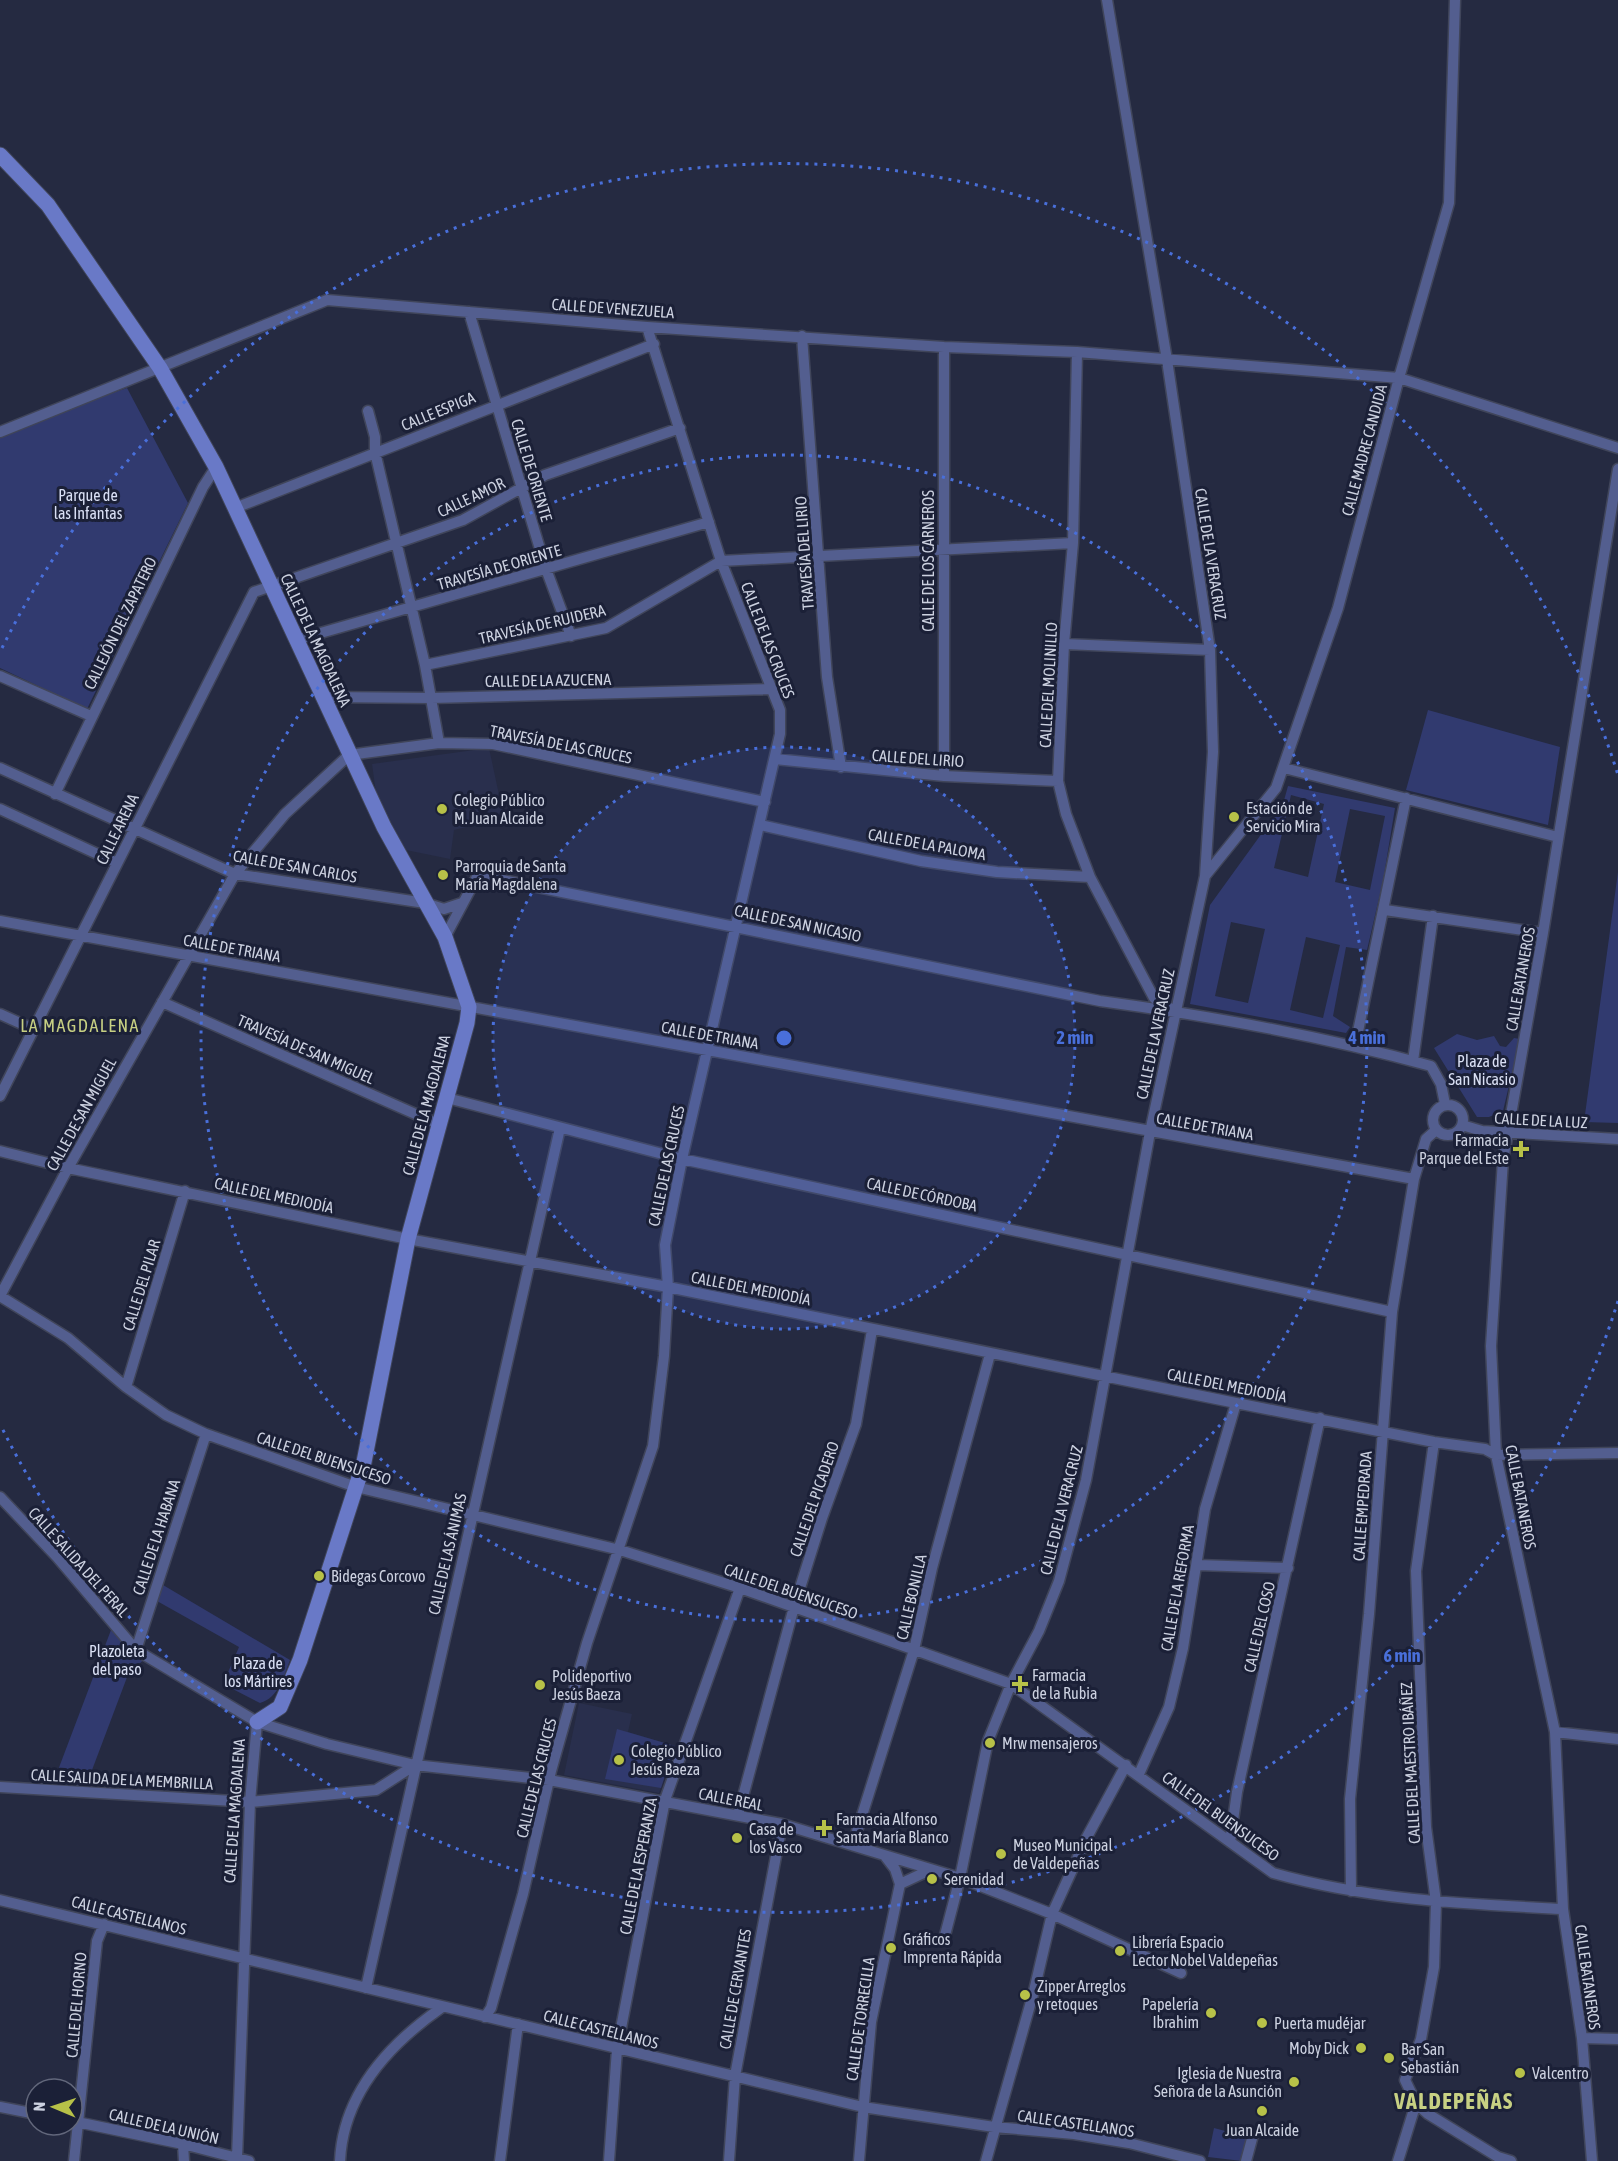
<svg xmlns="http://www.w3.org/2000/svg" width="1618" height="2161" font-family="'Asap Condensed',sans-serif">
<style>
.built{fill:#292f4d}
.green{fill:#313a6f;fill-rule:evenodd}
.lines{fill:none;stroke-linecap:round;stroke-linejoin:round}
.street-casing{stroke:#40455a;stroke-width:13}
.secondary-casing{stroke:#40455a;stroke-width:17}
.street{stroke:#535e8f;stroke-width:10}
.secondary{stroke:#6979c7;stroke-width:15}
.ring{fill:none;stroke:#496fda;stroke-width:3;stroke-dasharray:3 6}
.poi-dot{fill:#b7c148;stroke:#1b2037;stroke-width:2}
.labels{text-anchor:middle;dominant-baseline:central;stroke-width:6;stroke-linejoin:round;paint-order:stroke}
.street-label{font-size:16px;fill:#ccd1e0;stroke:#1b2037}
.park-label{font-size:16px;fill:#dae0f5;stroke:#1b2037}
.poi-label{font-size:16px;fill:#ccd1e0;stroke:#1b2037;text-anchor:start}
.neighbourhood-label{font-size:18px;letter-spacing:1.5px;fill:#c7d083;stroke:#1b2037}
.district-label{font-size:22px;font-weight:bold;letter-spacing:1.5px;fill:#c7d083;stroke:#1b2037}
.centre{fill:#496fda;stroke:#1b2037;stroke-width:3}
.ring-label{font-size:18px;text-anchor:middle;font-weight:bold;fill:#496fda;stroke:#1b2037;stroke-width:6;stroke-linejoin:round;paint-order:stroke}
</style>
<rect width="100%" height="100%" fill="#252a41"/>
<path class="built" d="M489,748l15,70 -50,12 -4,29 -49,-10 -25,-56 -4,-29z
M579,1703l53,11 -4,18 47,14 -16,47 -95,-18z"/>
<path class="green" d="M127,388l61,115 -101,206 -87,-41v-234l38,-16z
M1428,710l132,37 -12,78 -142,-35z
M1288,786l107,22 -12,73 -16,69 -21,-3 -13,69 17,11 -4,6 -156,-29 20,-99 73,-101zM1291,795l33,9 -16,73 -34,-9zM1350,809l35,7 -15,74 -35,-8zM1231,922l34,7 -17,74 -33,-7zM1306,937l34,8 -17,73 -33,-8z
M1618,872v251l-34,-1z
M1457,1034l20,6 17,-4 6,10 6,1 8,-9 6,1 -17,72 -14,6h-12l-43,-69z
M163,1585l127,75c-6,15 -11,38 -30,43l-37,-19 16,-37 -82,-46z
M111,1630l34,29 -16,13 -40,106 3,7 -40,1z
M617,1729l58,17 -14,42 -56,-9z
M1214,2128l34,9 -6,24 -34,-4z"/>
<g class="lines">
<defs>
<path id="street" d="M469,312l77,257 25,67
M802,336l25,341 14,90
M1077,352l-4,191 -9,101 -6,137 8,33 24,63 64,121 17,11
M368,411l7,26v15l50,213 14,78
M0,432l327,-132 320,27 297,20 133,5 322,26 219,70
M235,508l419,-164
M296,640l413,-118
M1064,644l146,6
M425,665l181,-37 115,-67 352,-18
M0,676l91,40
M324,697l107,1 341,-9
M775,759l169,17 114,5
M0,768l235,106 190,29 19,6 18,-6
M1284,768l274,69
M944,776v-429
M55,794l148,-307 13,-20
M0,809l117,54
M760,825l161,36 76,11 93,5
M1205,876l71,-88 62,-180 61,-230 50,-175 6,-203
M1385,910l158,23
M0,921l1414,258
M445,937l33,-62 622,126c111,15 223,35 331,65l10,18 4,20
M162,1002l276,122
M0,1014l33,15
M1355,1046l51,-248
M1413,1061l20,-145
M0,1096l254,-504 209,-72 82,-45 135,-47
M447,1098l235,61 710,153
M1433 1120a15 15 0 1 1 30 0a15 15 0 1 1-30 0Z
M1462,1125l20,6 136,8
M0,1151l68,17 340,71 260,48 568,116 198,39 51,7 11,6 122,-2
M0,1296l68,42 58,49 40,28 40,19 150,53 264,63 120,38 271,96 262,189c95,27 192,31 290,36
M0,1296l68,-128 167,-294 50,-60 64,-59 90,-12 54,1 272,58
M126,1387l59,-196
M0,1497l57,60 79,93 121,72 70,22 88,21 134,15 233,44 178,54 92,36 129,59
M1198,1565l90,3
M136,1650l70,-216
M1555,1732l63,7
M1139,1774l30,-67 14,-59 22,-139 31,-106
M0,1787l250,15 126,-12 39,-25
M738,1815l56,-208 28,-89 34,-94 16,-94
M1230,1842l7,-50 83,-374
M853,1844l61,-194 18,-82 58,-214
M900,1884l30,-14
M1351,1891l-1,-92 19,-185 23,-302 22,-133 12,-40 10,-9
M0,1900l863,207 131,20 80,7 55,9 71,18
M944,1939l16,-61 28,-137 23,-57 28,-53 20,-50 27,-101 64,-348 55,-256 8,-124 -3,-102 -43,-290 -60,-360
M366,1988l194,-860
M485,2017l6,-9 32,-114 28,-123 36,-128 66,-197 11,-90 4,-69 -3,-42 17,-86 98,-425v-24l-59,-149 -74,-234
M1582,2038l36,1
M1416,2103l12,11 70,43 13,4
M0,2107l36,7
M72,2121l111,23 66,17
M183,2144l1,17
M237,2158l13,-356 7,-80
M74,2161l23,-220 7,-17
M340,2161c3,-67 48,-116 101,-153
M500,2161l18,-137
M609,2161l8,-112 48,-249 75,-212
M729,2161l6,-85 47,-252
M859,2161l12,-139 29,-138 -5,-15 -10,-13
M986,2161l48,-170 18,-77 35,-77 39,-72
M1246,2161l7,-26
M1398,2161l18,-58 -11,-23 16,-41 13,-72 2,-65 -10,-75 -10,-256 18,-129
M1592,2161l-10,-123 -19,-129 -8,-177 -59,-277 -5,-109 12,-186 40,-227 75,-464"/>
<path id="secondary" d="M0,155l48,50 112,163 56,99 168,360 61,110 24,70 -2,16 -59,216 -44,223 -64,198 -20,47 -23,15"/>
</defs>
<use href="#street" class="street-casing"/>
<use href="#secondary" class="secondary-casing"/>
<use href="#street" class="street"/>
<use href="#secondary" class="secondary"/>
</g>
<circle cx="784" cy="1038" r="291" fill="#496fda" fill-opacity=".12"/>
<g class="ring">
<circle cx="784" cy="1038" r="291"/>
<circle cx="784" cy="1038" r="583"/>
<path d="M1618 1301A874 874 0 0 1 2 1428M2 648A874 874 0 0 1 1618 775"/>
</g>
<g class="poi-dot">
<circle cx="442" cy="809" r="6"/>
<circle cx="1234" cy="817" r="6"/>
<circle cx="443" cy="875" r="6"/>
<path d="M1518 1140h6v6h6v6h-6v6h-6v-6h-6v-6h6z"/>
<circle cx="319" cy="1576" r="6"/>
<path d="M1017 1675h6v6h6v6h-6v6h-6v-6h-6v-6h6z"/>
<circle cx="540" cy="1685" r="6"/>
<circle cx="990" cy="1743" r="6"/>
<circle cx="619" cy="1760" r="6"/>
<path d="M821 1819h6v6h6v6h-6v6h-6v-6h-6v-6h6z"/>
<circle cx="737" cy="1838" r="6"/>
<circle cx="1001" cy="1854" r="6"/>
<circle cx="932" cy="1879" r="6"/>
<circle cx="891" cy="1948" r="6"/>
<circle cx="1120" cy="1951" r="6"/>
<circle cx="1025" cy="1995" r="6"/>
<circle cx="1211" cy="2013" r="6"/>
<circle cx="1262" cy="2023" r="6"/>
<circle cx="1361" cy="2048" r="6"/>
<circle cx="1389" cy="2058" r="6"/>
<circle cx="1520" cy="2073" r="6"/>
<circle cx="1294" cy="2082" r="6"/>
<circle cx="1262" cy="2111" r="6"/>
</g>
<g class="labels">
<g class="street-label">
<text transform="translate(613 308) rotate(4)">CALLE DE VENEZUELA</text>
<text transform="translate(438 411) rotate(-22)">CALLE ESPIGA</text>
<text transform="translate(1364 450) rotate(-75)">CALLE MADRE CANDIDA</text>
<text transform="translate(532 470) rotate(73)">CALLE DE ORIENTE</text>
<text transform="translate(471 497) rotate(-25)">CALLE AMOR</text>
<text transform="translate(804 553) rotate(-94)">TRAVESÍA DEL LIRIO</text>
<text transform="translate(1211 554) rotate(81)">CALLE DE LA VERACRUZ</text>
<text transform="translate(928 561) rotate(-90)">CALLE DE LOS CARNEROS</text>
<text transform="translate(499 567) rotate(-16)">TRAVESÍA DE ORIENTE</text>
<text transform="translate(120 623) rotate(-64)">CALLEJÓN DEL ZAPATERO</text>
<text transform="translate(542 624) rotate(-13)">TRAVESÍA DE RUIDERA</text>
<text transform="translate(316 640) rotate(65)">CALLE DE LA MAGDALENA</text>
<text transform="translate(768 640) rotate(69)">CALLE DE LAS CRUCES</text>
<text transform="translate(548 680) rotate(-1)">CALLE DE LA AZUCENA</text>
<text transform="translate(1048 685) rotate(-87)">CALLE DEL MOLINILLO</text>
<text transform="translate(561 744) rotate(11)">TRAVESÍA DE LAS CRUCES</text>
<text transform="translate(918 758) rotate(4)">CALLE DEL LIRIO</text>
<text transform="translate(117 829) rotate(-64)">CALLE ARENA</text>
<text transform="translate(927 844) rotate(10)">CALLE DE LA PALOMA</text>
<text transform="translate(295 866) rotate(10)">CALLE DE SAN CARLOS</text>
<text transform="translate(798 923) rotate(12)">CALLE DE SAN NICASIO</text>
<text transform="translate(232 948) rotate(10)">CALLE DE TRIANA</text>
<text transform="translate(1520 979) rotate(-80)">CALLE BATANEROS</text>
<text transform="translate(1155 1034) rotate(-78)">CALLE DE LA VERACRUZ</text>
<text transform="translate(710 1035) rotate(10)">CALLE DE TRIANA</text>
<text transform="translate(306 1049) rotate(24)">TRAVESÍA DE SAN MIGUEL</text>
<text transform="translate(426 1105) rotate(-75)">CALLE DE LA MAGDALENA</text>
<text transform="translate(81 1114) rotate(-61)">CALLE DE SAN MIGUEL</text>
<text transform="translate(1541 1120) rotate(3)">CALLE DE LA LUZ</text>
<text transform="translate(1205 1126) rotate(10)">CALLE DE TRIANA</text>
<text transform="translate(666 1166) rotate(-78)">CALLE DE LAS CRUCES</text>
<text transform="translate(922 1194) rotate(12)">CALLE DE CÓRDOBA</text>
<text transform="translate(274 1195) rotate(12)">CALLE DEL MEDIODÍA</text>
<text transform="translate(141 1285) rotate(-73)">CALLE DEL PILAR</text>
<text transform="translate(751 1288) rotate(11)">CALLE DEL MEDIODÍA</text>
<text transform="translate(1227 1385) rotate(11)">CALLE DEL MEDIODÍA</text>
<text transform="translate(324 1458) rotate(18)">CALLE DEL BUENSUCESO</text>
<text transform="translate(1521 1497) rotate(79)">CALLE BATANEROS</text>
<text transform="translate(814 1499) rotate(-71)">CALLE DEL PICADERO</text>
<text transform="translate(1362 1506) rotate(-86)">CALLE EMPEDRADA</text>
<text transform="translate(1061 1510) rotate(-76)">CALLE DE LA VERACRUZ</text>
<text transform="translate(156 1537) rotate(-72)">CALLE DE LA HABANA</text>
<text transform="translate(447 1554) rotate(-77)">CALLE DE LAS ÁNIMAS</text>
<text transform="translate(79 1562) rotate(48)">CALLE SALIDA DEL PERAL</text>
<text transform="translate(1177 1588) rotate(-80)">CALLE DE LA REFORMA</text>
<text transform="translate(791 1591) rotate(19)">CALLE DEL BUENSUCESO</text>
<text transform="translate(911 1597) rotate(-77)">CALLE BONILLA</text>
<text transform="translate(1259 1627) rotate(-77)">CALLE DEL COSO</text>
<text transform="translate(1410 1763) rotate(-93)">CALLE DEL MAESTRO IBÁÑEZ</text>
<text transform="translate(536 1778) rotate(-76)">CALLE DE LAS CRUCES</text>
<text transform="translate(122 1779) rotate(3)">CALLE SALIDA DE LA MEMBRILLA</text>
<text transform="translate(731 1799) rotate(11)">CALLE REAL</text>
<text transform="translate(234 1811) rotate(-86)">CALLE DE LA MAGDALENA</text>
<text transform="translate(1221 1816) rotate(36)">CALLE DEL BUENSUCESO</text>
<text transform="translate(638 1866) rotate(-79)">CALLE DE LA ESPERANZA</text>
<text transform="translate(129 1915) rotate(14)">CALLE CASTELLANOS</text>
<text transform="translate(1588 1977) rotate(82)">CALLE BATANEROS</text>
<text transform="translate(735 1989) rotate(-80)">CALLE DE CERVANTES</text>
<text transform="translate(76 2005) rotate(-85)">CALLE DEL HORNO</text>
<text transform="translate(860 2019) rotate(-82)">CALLE DE TORRECILLA</text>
<text transform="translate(601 2029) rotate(14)">CALLE CASTELLANOS</text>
<text transform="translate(1076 2123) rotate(8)">CALLE CASTELLANOS</text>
<text transform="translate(164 2126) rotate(13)">CALLE DE LA UNIÓN</text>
</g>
<g class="park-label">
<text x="88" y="495">Parque de<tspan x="88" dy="18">las Infantas</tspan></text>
<text x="1482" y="1061">Plaza de<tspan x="1482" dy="18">San Nicasio</tspan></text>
<text x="117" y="1651">Plazoleta<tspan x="117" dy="18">del paso</tspan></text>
<text x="258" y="1663">Plaza de<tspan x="258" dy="18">los Mártires</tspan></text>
</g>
<g class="poi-label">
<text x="454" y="800">Colegio Público<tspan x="454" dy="18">M. Juan Alcaide</tspan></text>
<text x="1246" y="808">Estación de<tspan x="1246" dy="18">Servicio Mira</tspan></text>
<text x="455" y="866">Parroquia de Santa<tspan x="455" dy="18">María Magdalena</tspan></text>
<text x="1509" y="1140" text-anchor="end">Farmacia<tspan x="1509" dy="18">Parque del Este</tspan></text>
<text x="331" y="1576">Bidegas Corcovo</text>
<text x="1032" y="1675">Farmacia<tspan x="1032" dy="18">de la Rubia</tspan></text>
<text x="552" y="1676">Polideportivo<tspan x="552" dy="18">Jesús Baeza</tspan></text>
<text x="1002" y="1743">Mrw mensajeros</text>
<text x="631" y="1751">Colegio Público<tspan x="631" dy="18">Jesús Baeza</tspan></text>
<text x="836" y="1819">Farmacia Alfonso<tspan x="836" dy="18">Santa María Blanco</tspan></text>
<text x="749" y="1829">Casa de<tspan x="749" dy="18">los Vasco</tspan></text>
<text x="1013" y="1845">Museo Municipal<tspan x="1013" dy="18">de Valdepeñas</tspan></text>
<text x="944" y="1879">Serenidad</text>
<text x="903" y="1939">Gráficos<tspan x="903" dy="18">Imprenta Rápida</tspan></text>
<text x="1132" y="1942">Librería Espacio<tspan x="1132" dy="18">Lector Nobel Valdepeñas</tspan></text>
<text x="1037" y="1986">Zipper Arreglos<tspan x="1037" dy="18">y retoques</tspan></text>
<text x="1199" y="2004" text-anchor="end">Papelería<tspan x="1199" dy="18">Ibrahim</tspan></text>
<text x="1274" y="2023">Puerta mudéjar</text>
<text x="1349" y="2048" text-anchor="end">Moby Dick</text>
<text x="1401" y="2049">Bar San<tspan x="1401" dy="18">Sebastián</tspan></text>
<text x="1282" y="2073" text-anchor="end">Iglesia de Nuestra<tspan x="1282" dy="18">Señora de la Asunción</tspan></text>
<text x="1532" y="2073">Valcentro</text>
<text x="1262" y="2130" text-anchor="middle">Juan Alcaide</text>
</g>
<g class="neighbourhood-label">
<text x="80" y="1025">LA MAGDALENA</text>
</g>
<g class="district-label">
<text x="1454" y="2101">VALDEPEÑAS</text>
</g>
</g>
<circle cx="784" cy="1038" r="9" class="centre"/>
<g class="ring-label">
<text x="1075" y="1044">2 min</text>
<text x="1367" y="1044">4 min</text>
<text x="1402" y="1662">6 min</text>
</g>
<g transform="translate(54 2107) rotate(272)"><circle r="28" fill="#1b2037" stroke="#62677b" stroke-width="1.5"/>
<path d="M0-4.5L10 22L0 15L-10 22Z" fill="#b7c148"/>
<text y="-9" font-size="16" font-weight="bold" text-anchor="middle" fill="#ccd1e0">N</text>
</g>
</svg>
